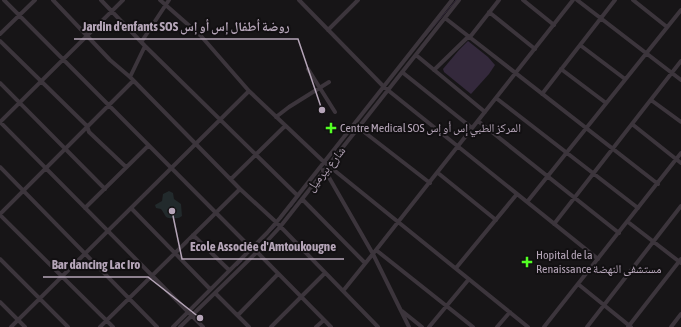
<svg xmlns="http://www.w3.org/2000/svg" width="681" height="327" font-family="'Asap Condensed','Noto Naskh Arabic',sans-serif">
<style>
.green{fill:#222a2c}
.water{fill:#34293c}
.lines{fill:none;stroke-linecap:round;stroke-linejoin:round}
.stream{stroke:#34293c;stroke-width:1}
.minor{stroke:#3c353c;stroke-width:4}
.poi-dot{fill:#53ff24;stroke:#121012;stroke-width:1.5}
.labels{text-anchor:middle;dominant-baseline:central;stroke-width:4;stroke-linejoin:round;paint-order:stroke}
.poi-label{font-size:12px;fill:#b5a5b8;stroke:#121012;text-anchor:start}
.street-label{font-size:12px;fill:#b5a5b8;stroke:#121012}
.leader{fill:none;stroke:#b5a5b8;stroke-width:1.5}
.callout-dot{fill:#b5a5b8;stroke:#121012;stroke-width:1.5}
.callout-label{font-size:13px;text-anchor:middle;font-weight:bold;fill:#b5a5b8;stroke:#121012;stroke-width:4;stroke-linejoin:round;paint-order:stroke}
</style>
<rect width="100%" height="100%" fill="#171517"/>
<path class="green" d="M169,191l4,2 1,6 7,5 1,12c-4,3 -5,2 -9,2 -9,1 -7,-3 -12,-9l-5,-1 -1,-3 7,-4 1,-7z"/>
<path class="water" d="M468,41l20,16 7,8 -6,9 -18,20 -27,-22 -1,-3 16,-19z"/>
<g class="lines">
<path class="stream" d="M419,44l37,-44
M291,207l9,-12
M269,233l8,-8
M237,266l5,-5"/>
<path class="minor" d="M4,0l247,248
M53,0l57,60 20,17 110,112 36,33 102,105
M101,0l44,46 152,149
M123,0l-123,122 203,205
M160,0l41,36 48,55 75,71 204,165
M299,0l85,87 214,172
M523,0l31,25
M577,0l104,80
M633,0l34,27
M489,12l46,37
M445,18l213,166
M328,30l30,-30
M0,34l35,-34
M470,37l29,-37
M0,41l87,85 2,6 37,35
M142,41l27,-41
M580,45l45,34
M416,55l69,57
M308,69l27,43
M561,69l45,34
M434,70l35,-34
M402,72l70,56
M130,77l15,-31
M0,83l105,106
M542,94l73,-94
M496,98l142,110
M651,100l30,22
M276,117l13,-10 40,-25
M478,121l141,112
M632,124l49,39
M359,128l71,55
M0,167l157,160
M323,170l4,4 46,80 36,73
M438,173l58,47
M231,179l54,-53
M302,199l63,64
M527,202l154,-192
M85,208l63,-62
M131,208l79,81
M0,214l133,-133
M0,215l113,112
M628,222l53,41
M554,224l127,-163
M193,235l36,35
M376,250l197,-250
M257,252l74,75
M0,259l68,68
M456,268l61,-74
M578,284l53,43
M343,291l33,-41 97,77
M215,293l34,34
M0,302l25,25
M402,311l20,16
M238,315l40,-41
M11,327l238,-236
M100,327l140,-138
M173,327l94,-94 13,-15 172,-218
M180,327l77,-75 23,-25 179,-227
M271,327l54,-54
M316,327l8,-7
M429,327l40,-48
M497,327l13,-15
M544,327l137,-174
M587,327l94,-121
M628,327l53,-68
M671,327l10,-13"/>
</g>
<g class="poi-dot">
<path d="M329 122h4v4h4v4h-4v4h-4v-4h-4v-4h4z"/>
<path d="M525 256h4v4h4v4h-4v4h-4v-4h-4v-4h4z"/>
</g>
<g class="labels">
<g class="poi-label">
<text x="340" y="128">Centre Medical SOS المركز الطبي إس أو إس</text>
<text x="536" y="255">Hopital de la<tspan x="536" dy="14">Renaissance مستشفى النهضة</tspan></text>
</g>
<g class="street-label">
<text transform="translate(326 169) rotate(-51)">شارع بيرميل</text>
</g>
</g>
<path class="leader" d="M322 110L298 39H74M172 211L182 259H344M200 318L148 277H43"/>
<g class="callout-dot">
<circle cx="322" cy="110" r="4"/>
<circle cx="172" cy="211" r="4"/>
<circle cx="200" cy="318" r="4"/>
</g>
<g class="callout-label">
<text x="186" y="31">Jardin d'enfants SOS روضة أطفال إس أو إس</text>
<text x="263" y="251">Ecole Associée d'Amtoukougne</text>
<text x="96" y="269">Bar dancing Lac Iro</text>
</g>
</svg>
